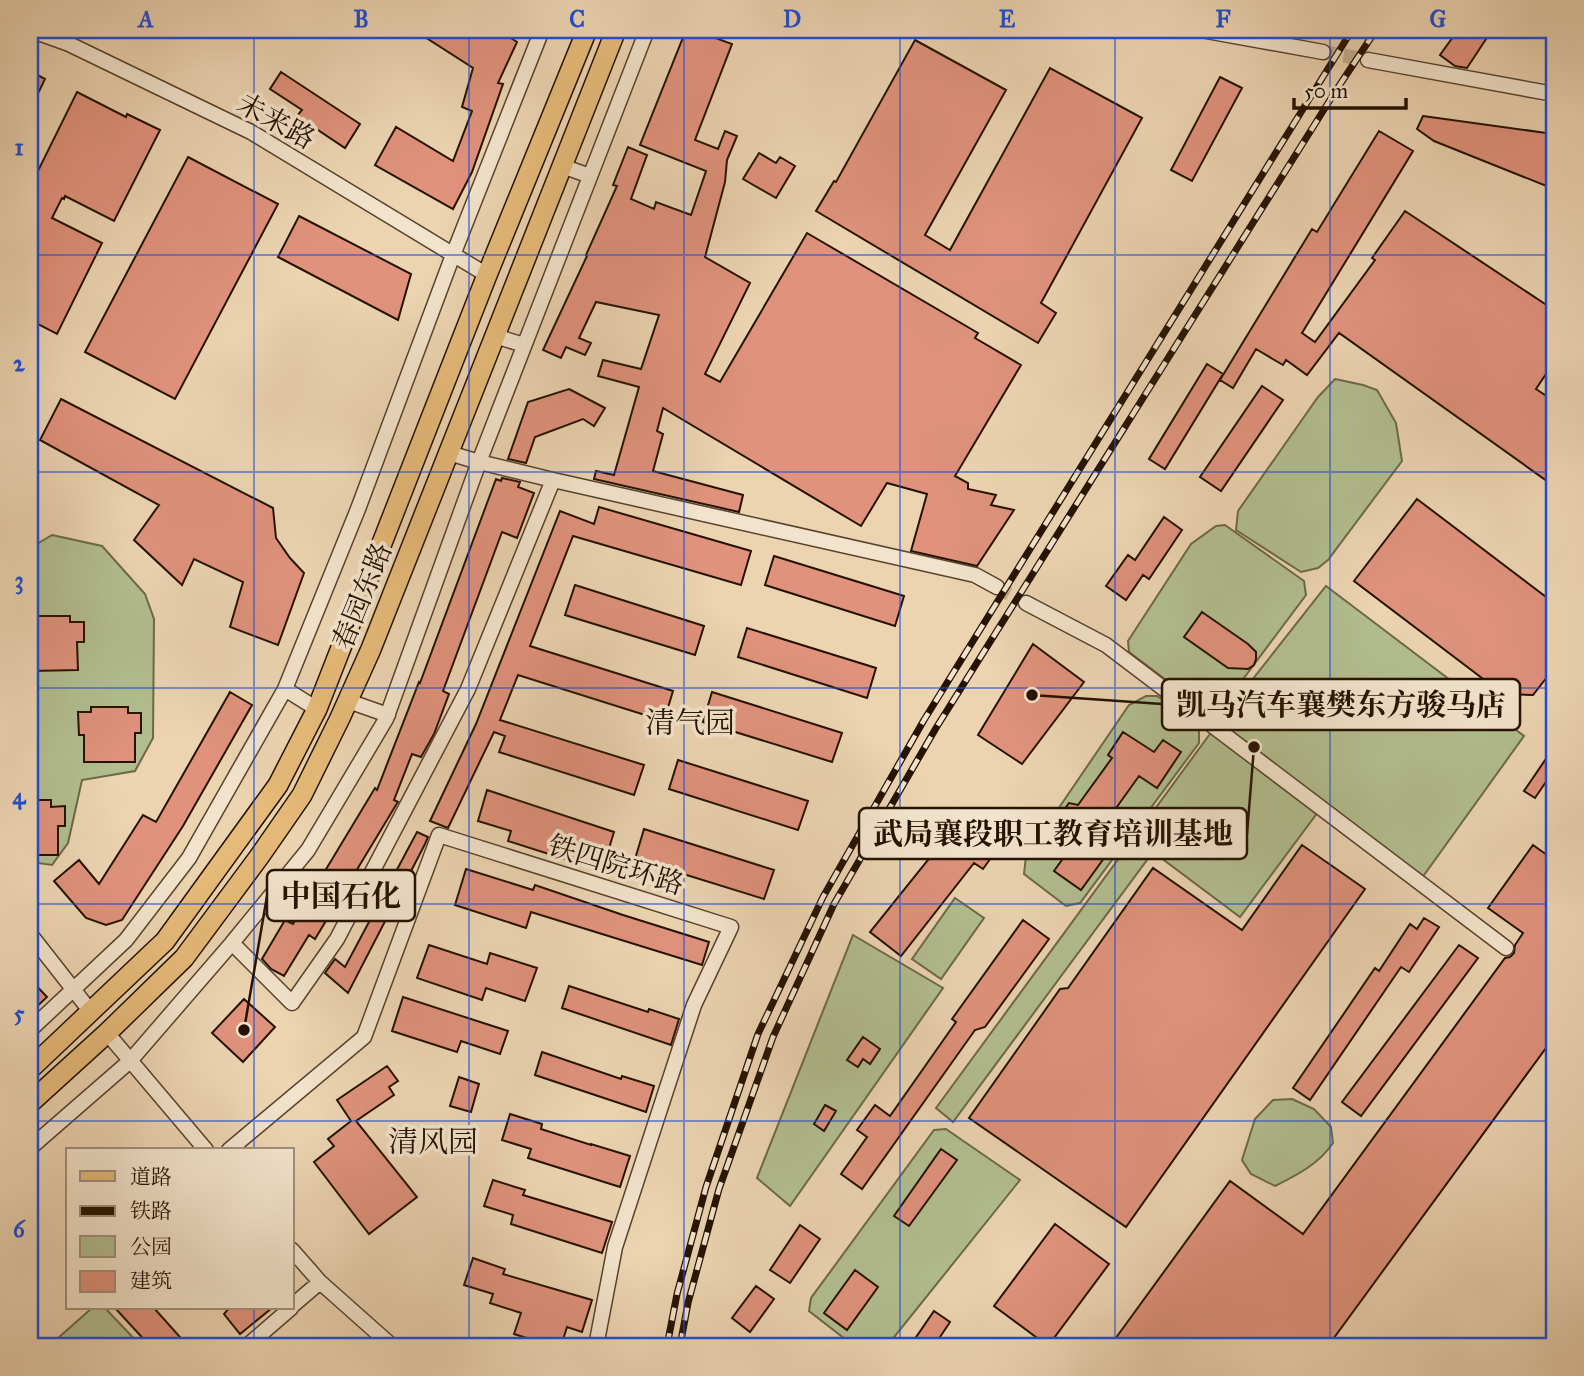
<svg xmlns="http://www.w3.org/2000/svg" width="1584" height="1376" font-family="'IM FELL Great Primer','Noto Serif SC',serif">
<style>
.green{fill:#b2be8f;stroke:#6c6848;stroke-width:2}
.building{fill:#e0927c;stroke:#251200;stroke-width:2}
.lines{fill:none;stroke-linecap:round;stroke-linejoin:round}
.minor-tunnel{stroke:#c4ad8e;stroke-width:14;stroke-dasharray:14 7;stroke-linecap:butt}
.minor-casing{stroke:#57422c;stroke-width:17}
.major-casing{stroke:#251200;stroke-width:22}
.minor{stroke:#f3e3cc;stroke-width:14}
.major{stroke:#e6ba78;stroke-width:19}
.rail-casing{stroke:#251200;stroke-width:7}
.rail{stroke:#f3e3cc;stroke-width:4.5;stroke-dasharray:13;stroke-linecap:butt}
.grid{fill:none;stroke:#1d4ed8;stroke-width:2;stroke-opacity:0.55}
.labels{text-anchor:middle;dominant-baseline:central;stroke-width:7;stroke-linejoin:round;paint-order:stroke}
.street-label{font-size:28px;fill:#251200;stroke:#f3e3cc}
.neighbourhood-label{font-size:30px;fill:#251200;stroke:#f3e3cc}
.leader{fill:none;stroke:#251200;stroke-width:2.5}
.callout-dot{fill:#251200;stroke:#f3e3cc;stroke-width:2.5}
.callout{fill:#f3e3cc;stroke:#251200;stroke-width:2.5}
.callout-label{font-size:30px;text-anchor:middle;font-weight:bold;fill:#251200}
.neatline{fill:none;stroke:#1d4ed8;stroke-width:2.5}
.grid-label{font-size:23px;text-anchor:middle;font-weight:bold;fill:#1d4ed8}
</style>
<rect width="100%" height="100%" fill="#ecd4b1"/>
<filter id="stains"><feTurbulence type="fractalNoise" baseFrequency=".00286" numOctaves="4"/><feColorMatrix values="0 0 0 0 .2 0 0 0 0 .09 0 0 0 0 .02 0 0 0 .5 -.17"/></filter>
<radialGradient id="worn" r=".72"><stop offset=".6" stop-color="#630" stop-opacity="0"/><stop offset="1" stop-color="#630" stop-opacity=".3"/></radialGradient>
<path class="green" d="M1335,379l28,6 14,5 19,33 6,38 -74,99 -10,8 -17,4 -65,-42 2,-19 80,-114z
M1225,525l79,56 2,14 -86,115 -10,3 -81,-61 -1,-11 63,-97 25,-18z
M52,535l50,11 43,48 9,25 -1,119 -18,33 -53,9 -14,63 -16,22 -22,-3v-314z
M1326,586l198,150 -105,146 -98,-74 -81,109 -87,-65 -200,270 -17,-14 279,-381z
M1146,696h11l31,20 11,15v12l-119,160 -14,3 -42,-32 2,-18 103,-151z
M955,898l29,20 -43,61 -29,-20z
M853,935l90,53 -153,218 -33,-28z
M1292,1099l22,10 17,18 2,16c-14,21 -36,32 -58,43l-24,-12 -9,-14 13,-41 18,-19z
M946,1129l74,51 -133,166h-33l-45,-35 2,-13 123,-168z
M92,1308h13l36,38h-92z"/>
<path class="building" d="M414,30h85l18,12 -19,41 5,1 -31,88 -19,37 -78,-44 21,-38 57,34 19,-50 -10,-4 11,-39z
M686,30h8l38,14 -37,96 23,9 7,-18 12,5 -10,24 -2,22 -20,75 45,26 -45,91 15,8 87,-149 171,100 -3,5 46,27 -66,111 13,7v6l28,6 -5,10 23,5 -37,56 -66,-15 16,-57 -40,-11 -26,43 -198,-118 -6,23 6,3 -10,37 90,24 -4,17 -145,-33 2,-8 18,4 25,-88 -41,-11 5,-16 38,9 18,-54 -63,-13 -17,36 12,5 -6,12 -19,-8 -5,11 -18,-8 44,-94 -1,-1 31,-69 -4,-1 15,-38 19,8 -16,44 23,10 2,-7 35,13 15,-44 -66,-26z
M1458,30h34l-25,38 -12,-2 -15,-11z
M915,40l91,50 -81,145 25,15 100,-182 92,50 -101,185 15,10 -18,30 -222,-132 18,-30 2,1z
M30,71l15,8 -15,31z
M281,72l79,52 -15,24 -48,-32 5,-6 -32,-21z
M1220,77l22,11 -50,93 -21,-11z
M77,92l49,25 1,-3 33,16 -46,91 -49,-25 -1,3 -2,-1 -10,20 50,25 -45,91 -27,-14v-133z
M1423,116l131,18v55l-120,-48 -17,-12z
M1379,131l34,20 -111,182 13,9 60,-82 -3,-2 33,-47 149,99v52l-18,27 18,12v85l-215,-153 -32,42 -21,-15 -3,5 -27,-16 -23,39 -13,-8 92,-151 5,3z
M759,153l17,10 4,-6 15,9 -19,32 -33,-19z
M188,157l90,47 -103,195 -90,-47z
M299,216l112,58 -13,46 -120,-63z
M1207,364l16,10 -58,95 -16,-10z
M1262,386l21,14 -62,91 -21,-14z
M569,389l36,19 -11,18 -11,-7 -48,18 -9,26 -18,-4 20,-57z
M61,399l212,109 3,30 14,20 14,15 -26,72 -48,-18 13,-45 -49,-23 -12,26 -48,-45 25,-35 -119,-65z
M502,478l18,4 -2,5 16,6 -17,45 -15,-6 -59,159 6,3 -15,40 -13,23 -9,-3 -18,46 4,2 -2,3 -81,134 -6,-4 -25,41 -13,-7 -9,-10 23,-39 8,4 82,-136 2,2 42,-108 1,1 76,-204 5,2z
M1417,499l137,104v65l-21,27 -30,-1 -149,-113z
M599,507l152,44 -10,34 -168,-49 -43,110 143,45 -9,30 -146,-46 -18,45 144,45 -10,30 -135,-43 6,-16 -11,-4 -46,96 -18,-7 46,-97 84,-213 34,13z
M1164,517l18,13 -33,49 -6,-4 -17,25 -20,-14 22,-31 7,5z
M774,556l130,40 -9,30 -130,-41z
M575,585l129,41 -9,29 -130,-40z
M1202,612l46,32 8,8v7l-2,6 -6,4 -20,-1 -44,-31z
M34,616h36v6h14v20h-7l1,28 -48,1v-50h4z
M747,628l129,40 -9,30 -129,-41z
M1033,644l51,38 -62,82 -44,-29z
M230,692l22,13 -69,121 -61,94 -16,5 -20,-7 -32,-37 25,-21 20,24 44,-69 13,7z
M712,692l130,41 -10,29 -129,-40z
M91,707h37v6h13v20h-6v29h-51v-27h-5l-1,-23h13z
M1123,732l31,20 9,-12 18,12 -24,36 -18,-12 -30,42 16,11 -44,61 -27,-19 10,-14 -23,-16 28,-38 9,2 34,-47 -4,-3z
M1554,747v23l-19,28 -11,-7z
M678,760l130,41 -10,29 -129,-41z
M487,790l127,42 -12,39 -94,-30 3,-10 -33,-10z
M30,800h21v7l14,-1v20h-7v29h-28z
M952,827l41,28 -10,14 -9,-6 -73,93 -31,-24 62,-77z
M644,829l130,41 -10,29 -129,-40z
M417,832l11,5 -3,7 -77,149 -23,-20 10,-14 10,8z
M1302,845l63,44 -239,338 -157,-109 91,-129 8,-1 85,-120 89,62z
M1533,845l21,15v177l-226,309h-218l120,-165 73,53 202,-276 5,-1 4,-4 1,-8 8,-12 -35,-25z
M466,869l67,21 2,-5 88,30 86,27 -7,23 -171,-53 -5,16 -71,-23z
M1424,918l15,9 -30,45 -8,-5 -91,133 -17,-12 82,-120 4,3 31,-47 7,5z
M1023,920l26,19 -64,88 -10,3 -113,159 -21,-15 26,-37 -10,-7 18,-25 15,11 66,-94 -4,-3z
M429,945l58,19 3,-11 47,15 -12,33 -39,-13 -4,12 -65,-22z
M1459,945l19,13 -117,158 -19,-14z
M30,979l17,18 -17,16z
M569,986l79,26 1,-3 30,10 -8,26 -109,-37z
M403,997l105,34 -8,23 -39,-13 -4,11 -65,-21z
M244,999l31,28 -32,35 -31,-29z
M863,1037l17,12 -10,15 -7,-5 -5,8 -11,-7z
M542,1052l79,27 1,-3 32,10 -8,26 -111,-37z
M387,1066l11,15 -9,6 5,8 -38,26 61,76 -48,37 -55,-72 20,-16 -6,-7 23,-18 -14,-21z
M459,1077l20,7 -8,28 -21,-6z
M825,1105l11,6 -12,20 -10,-7z
M510,1114l32,10 -1,5 50,16v-1l39,12 -10,31 -92,-29 3,-9 -29,-9z
M941,1149l16,11 -48,66 -15,-10z
M493,1180l32,10 -2,5 89,27 -10,31 -91,-29 2,-9 -29,-9z
M1055,1224l54,40 -61,82 -54,-40z
M800,1225l20,14 -30,44 -20,-13z
M473,1258l32,11 -2,5 89,26 -10,32 -15,-5 -6,19h-9l-38,-12 7,-21 -31,-10 3,-9 -29,-9z
M855,1270l23,17 -31,43 -23,-17z
M756,1286l18,13 -24,33 -18,-14z
M115,1308h39l34,38h-38z
M229,1308h43l-32,26 -16,-20z
M934,1311l16,11 -16,24h-24z"/>
<g class="lines">
<path class="minor-tunnel" d="M1323,52l45,8
M997,587l29,16"/>
<defs>
<path id="minor" d="M30,30l39,14 182,88 236,143
M1201,30l122,22
M1368,60l186,34
M562,166l28,10
M495,336l29,9
M449,453l30,9 74,18 422,95 22,12
M1026,603l80,42 400,303
M285,689l32,20
M348,701l40,14
M30,934l61,78
M232,943l60,60 45,-64 131,-250 85,-209
M30,1030l96,-90 63,-82 96,-169 73,-180 95,-254 89,-225
M107,1033l99,117
M30,1148l100,-87 102,-118 76,-93 78,-131 93,-257 168,-432
M229,1150l135,-113 75,-202 292,92 -37,78 -79,242 -19,99
M292,1250l28,32 72,64
M292,1306l28,-24
M247,1346l44,-38"/>
<path id="major" d="M30,1069l135,-128 113,-156 39,-76 170,-434 100,-245
M30,1103l77,-70 77,-75 75,-101 43,-62 38,-77 31,-69 245,-619"/>
</defs>
<use href="#minor" class="minor-casing"/>
<use href="#major" class="major-casing"/>
<use href="#minor" class="minor"/>
<use href="#major" class="major"/>
<defs>
<path id="rail" d="M667,1346l10,-52 29,-107 52,-153 65,-137 101,-177 428,-690
M680,1346l8,-43 31,-114 54,-152 61,-133 102,-176 399,-636 41,-62"/>
</defs>
<use href="#rail" class="rail-casing"/>
<use href="#rail" class="rail"/>
</g>
<path class="grid" d="M254,30v1120M469,30v1316M684,30v1316M900,30v1316M1115,30v1316M1330,30v1316M30,255h1524M30,472h1524M30,688h1524M30,904h1524M30,1121h1524M254,1308v38"/>
<g class="labels">
<g class="street-label">
<text transform="translate(276 121) rotate(29)">未来路</text>
<text transform="translate(362 596) rotate(-68)">春园东路</text>
<text transform="translate(616 865) rotate(17)">铁四院环路</text>
</g>
<g class="neighbourhood-label">
<text x="690" y="723">清气园</text>
<text x="433" y="1142">清风园</text>
</g>
</g>
<path class="leader" d="M1032 695L1162 704M1254 747L1247 834M244 1030L267 896"/>
<g class="callout-dot">
<circle cx="1032" cy="695" r="7"/>
<circle cx="1254" cy="747" r="7"/>
<circle cx="244" cy="1030" r="7"/>
</g>
<g class="callout">
<rect x="1162" y="679" width="358" height="51" rx="7"/>
<rect x="859" y="808" width="388" height="51" rx="7"/>
<rect x="267" y="870" width="148" height="51" rx="7"/>
</g>
<g class="callout-label">
<text x="1341" y="715">凯马汽车襄樊东方骏马店</text>
<text x="1053" y="844">武局襄段职工教育培训基地</text>
<text x="341" y="906">中国石化</text>
</g>
<rect width="1584" height="1376" fill="none" stroke="#ecd4b1" stroke-width="77"/>
<rect x="66" y="1148" width="228" height="161" fill="#f3e3cc" stroke="#a18f7a" stroke-width="2"/>
<rect x="80" y="1171" width="35" height="10" fill="#e6ba78" stroke="#a18f7a" stroke-width="2"/>
<text x="130" y="1184" font-size="21" fill="#251200">道路</text>
<rect x="80" y="1206" width="35" height="10" fill="#251200" stroke="#a18f7a" stroke-width="2"/>
<text x="130" y="1218" font-size="21" fill="#251200">铁路</text>
<rect x="80" y="1236" width="35" height="21" fill="#b2be8f" stroke="#a18f7a" stroke-width="2"/>
<text x="130" y="1254" font-size="21" fill="#251200">公园</text>
<rect x="80" y="1271" width="35" height="21" fill="#e0927c" stroke="#a18f7a" stroke-width="2"/>
<text x="130" y="1288" font-size="21" fill="#251200">建筑</text>
<path d="M1294 98v10h112v-10" fill="none" stroke="#251200" stroke-width="3.5"/>
<text x="1304" y="98" font-size="21" fill="#251200" stroke="#f3e3cc" stroke-width="5" paint-order="stroke">50 m</text>
<rect x="38" y="38" width="1508" height="1300" class="neatline"/>
<g class="grid-label">
<text x="146" y="27">A</text>
<text x="361" y="27">B</text>
<text x="577" y="27">C</text>
<text x="792" y="27">D</text>
<text x="1007" y="27">E</text>
<text x="1223" y="27">F</text>
<text x="1438" y="27">G</text>
<text x="19" y="155">1</text>
<text x="19" y="371">2</text>
<text x="19" y="588">3</text>
<text x="19" y="804">4</text>
<text x="19" y="1021">5</text>
<text x="19" y="1237">6</text>
</g>
<rect width="100%" height="100%" filter="url(#stains)"/>
<rect width="100%" height="100%" fill="url(#worn)"/>
</svg>
